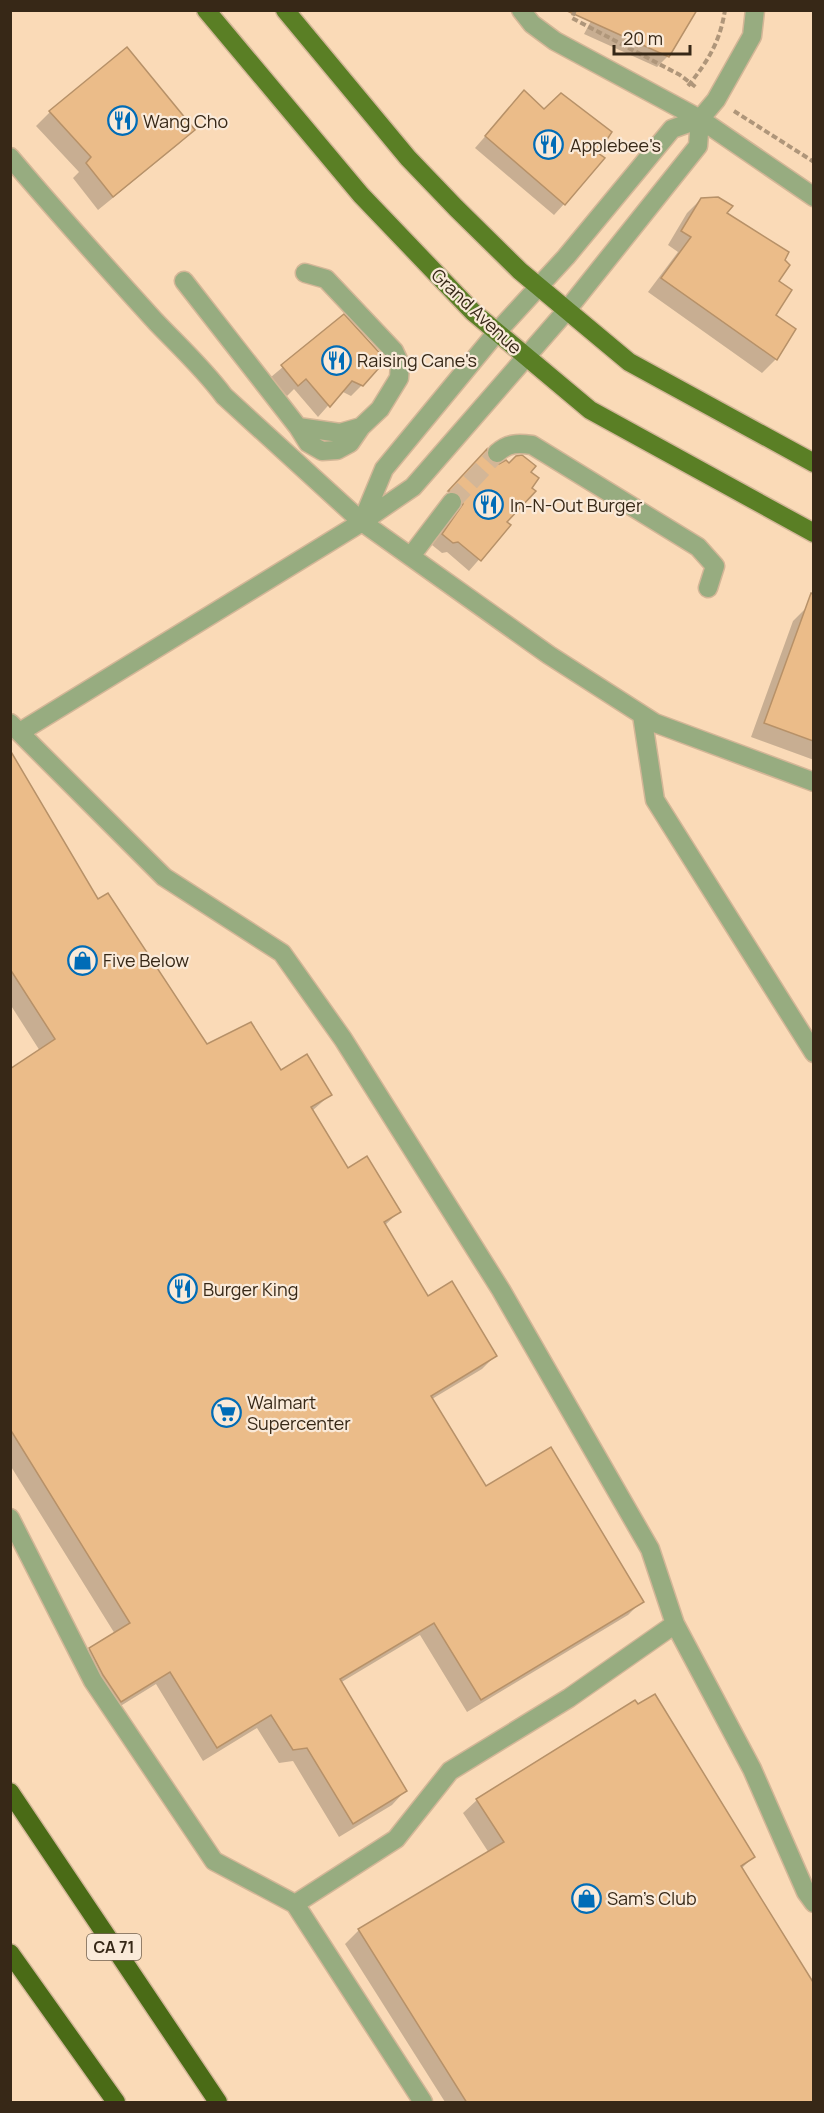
<svg xmlns="http://www.w3.org/2000/svg" width="824" height="2113" font-family="Manrope,sans-serif">
<style>
.shadow{fill:#0003}
.building{fill:#ebbc89;stroke:#b79168;stroke-width:1.5}
.lines{fill:none;stroke-linecap:round;stroke-linejoin:round}
.minor-tunnel{stroke:#d3b697;stroke-width:18;stroke-dasharray:18 9;stroke-linecap:butt}
.minor-casing{stroke:#d3b697;stroke-width:21}
.major-casing{stroke:#d3b697;stroke-width:21}
.highway-casing{stroke:#d3b697;stroke-width:21}
.path{stroke:#af967a;stroke-width:4;stroke-dasharray:6 3;stroke-linecap:butt}
.minor{stroke:#97ac80;stroke-width:18}
.major{stroke:#5a7f25;stroke-width:18}
.highway{stroke:#4a6b16;stroke-width:18}
.labels{text-anchor:middle;dominant-baseline:central;stroke-width:4.5;stroke-linejoin:round;paint-order:stroke}
.shield{fill:#faead9;stroke:#726251;stroke-width:1.5}
.shield-label{font-size:16px;font-weight:bold;fill:#372817}
.poi-label{font-size:18px;fill:#372817;stroke:#faead9;text-anchor:start}
.street-label{font-size:18px;fill:#372817;stroke:#faead9}
</style>
<rect width="100%" height="100%" fill="#fadab7"/>
<path class="shadow" d="M597,10l71,46 -11,11 -73,-33z
M127,49l66,81 -14,14 -81,66 -25,-32 6,-6 -43,-46 14,-14z
M524,92l40,112 -10,11 -79,-67z
M701,199l24,15 52,67 -3,34 2,44 -14,14 -114,-81 30,-40 -10,-7 19,-32z
M344,316l18,69 -11,11 -10,-5 -23,26 -24,-28 -7,7 -16,-19z
M476,461l28,61 5,3 -40,46 -22,-19 -5,1 -10,-8 21,-29 -4,-12 -9,-2z
M807,607l7,3v150l-63,-23 42,-116z
M11,754l87,147 108,145 74,26 50,23 -18,16 36,59 51,42 -15,14 44,72 67,58 -13,13 -50,30 54,89 156,113 -14,14 -161,97 -47,-77 -80,48 65,108 -13,14 -53,32 -46,-76 -14,2 -22,-35 -54,33 -47,-77 -50,31 -30,-52 14,-14 25,-15 -105,-169v-395l30,-19 -30,-47z
M477,1800l276,57 -12,12 73,116v117h-369l-100,-158 14,-14 130,-77 -26,-40z"/>
<path class="building" d="M565,10h132l-28,47z
M127,47l68,83 -82,67 -27,-34 5,-6 -42,-46z
M524,90l20,19 17,-16 51,39 -14,21 7,5 -40,47 -80,-69z
M718,197l15,9 -6,7 62,39 -4,8 5,5 -11,16 13,9 -16,25 20,14 -19,31 -116,-82 30,-41 -10,-6 20,-33z
M344,314l42,46 -23,26 -11,-5 -22,26 -24,-28 -8,7 -17,-21z
M487,449l1,11 6,4h5l7,-4 3,3 7,-7 6,-1 14,11 -5,6 8,6 -7,10 4,3 -29,31 4,3 -30,36 -23,-19 -5,1 -11,-9 21,-30 -4,-11 -11,-2z
M811,593l2,1v147l-49,-18z
M10,750l88,149 10,-6 99,151 44,-22 30,48 26,-16 25,41 -21,12 37,61 19,-12 34,56 -17,10 44,74 24,-15 45,75 -66,40 55,90 65,-39 93,155 -163,98 -47,-77 -94,56 67,112 -54,33 -46,-76 -14,2 -22,-35 -54,33 -47,-76 -49,30 -18,-27 -14,-27 41,-25 -120,-194v-360l45,-30 -45,-70z
M655,1694l100,163 -14,9 72,116v121h-346l-109,-174 146,-87 -28,-43 159,-99 3,4z"/>
<g class="lines">
<path class="minor-tunnel" d="M452,502l45,-49"/>
<defs>
<path id="minor" d="M521,10l11,14 23,17 145,78 114,78
M10,157c47,56 97,111 146,165 23,24 48,47 68,74l138,126 187,133 106,68 159,59
M184,281l114,146 42,6 21,-6 19,-18 19,-31 1,-14 -6,-13 -68,-72 -21,-6
M298,427l10,16 14,8 15,-1 13,-7 11,-16
M497,453c11,-10 21,-10 35,-8l166,102 17,19 -7,22
M362,522l22,-53 113,-137 69,-75 106,-128 28,-10 16,-19 36,-64 3,-26
M411,556l41,-54
M642,715l13,85 159,253
M10,723l154,154 118,76 61,86 158,251 149,259 25,75 -106,74 -119,73 -54,68 -101,65 128,198
M20,732l342,-210 51,-35 154,-177 131,-164 2,-27
M10,1518l83,163 121,180 81,43
M675,1624l77,145 54,123 8,11"/>
<path id="major" d="M206,10l155,185 112,117 117,98 224,123
M285,10l123,148 48,50 64,63 109,91 185,101"/>
<path id="highway" d="M10,1792l208,310
M10,1953l106,149"/>
</defs>
<use href="#minor" class="minor-casing"/>
<use href="#major" class="major-casing"/>
<use href="#highway" class="highway-casing"/>
<path class="path" d="M575,10l-3,8 108,57 17,13
M688,86c20,-25 32,-44 37,-76
M734,111l80,51"/>
<use href="#minor" class="minor"/>
<use href="#major" class="major"/>
<use href="#highway" class="highway"/>
</g>
<defs>
<symbol id="restaurant-ring" viewBox="-11 -11 22 22"><circle r="9.5" fill="#faead9" stroke="#006cb7" stroke-width="1.5"/><path d="M-5-6h1v4h1v-4h1v4h1v-4h1v5L-1.5 .5V6h-2V.5L-5-1ZM5-6V6H3V1.5H1.5Q1.5-4 5-6Z" fill="#006cb7"/></symbol>
<symbol id="shop-ring" viewBox="-11 -11 22 22"><circle r="9.5" fill="#faead9" stroke="#006cb7" stroke-width="1.5"/><path d="M-5-2.5h2.3a2.7 3.5 0 0 1 5.4 0H5L5.5 6h-11ZM-1.5-2.5h3a1.5 2.3 0 0 0-3 0Z" fill="#006cb7"/></symbol>
<symbol id="supermarket-ring" viewBox="-11 -11 22 22"><circle r="9.5" fill="#faead9" stroke="#006cb7" stroke-width="1.5"/><path d="M-6-5.5h2.5l.6 2H6L4.5 2H-2.5L-4.4-4H-6ZM-1.5 3.2a1.3 1.3 0 1 0 .1 0ZM3 3.2a1.3 1.3 0 1 0 .1 0Z" fill="#006cb7"/></symbol>
</defs>
<g fill-rule="evenodd">
<use href="#restaurant-ring" x="106" y="104" width="33" height="33"/>
<use href="#restaurant-ring" x="532" y="128" width="33" height="33"/>
<use href="#restaurant-ring" x="320" y="344" width="33" height="33"/>
<use href="#restaurant-ring" x="472" y="488" width="33" height="33"/>
<use href="#shop-ring" x="66" y="944" width="33" height="33"/>
<use href="#restaurant-ring" x="166" y="1272" width="33" height="33"/>
<use href="#supermarket-ring" x="210" y="1396" width="33" height="33"/>
<use href="#shop-ring" x="570" y="1882" width="33" height="33"/>
</g>
<g class="labels">
<rect class="shield" x="87" y="1934" width="54" height="26" rx="4.5"/>
<g class="shield-label">
<text x="114" y="1947">CA 71</text>
</g>
<g class="poi-label">
<text x="143" y="121">Wang Cho</text>
<text x="570" y="145">Applebee's</text>
<text x="357" y="360">Raising Cane's</text>
<text x="510" y="505">In-N-Out Burger</text>
<text x="103" y="960">Five Below</text>
<text x="203" y="1289">Burger King</text>
<text x="247" y="1402">Walmart<tspan x="247" dy="21">Supercenter</tspan></text>
<text x="607" y="1898">Sam's Club</text>
</g>
<g class="street-label">
<text transform="translate(477 311) rotate(43)">Grand Avenue</text>
</g>
</g>
<rect width="824" height="2113" fill="none" stroke="#372817" stroke-width="24"/>
<path d="M614 45v9h76v-9" fill="none" stroke="#372817" stroke-width="3"/>
<text x="623" y="45" font-size="18" fill="#372817" stroke="#faead9" stroke-width="4.5" paint-order="stroke">20 m</text>
</svg>
